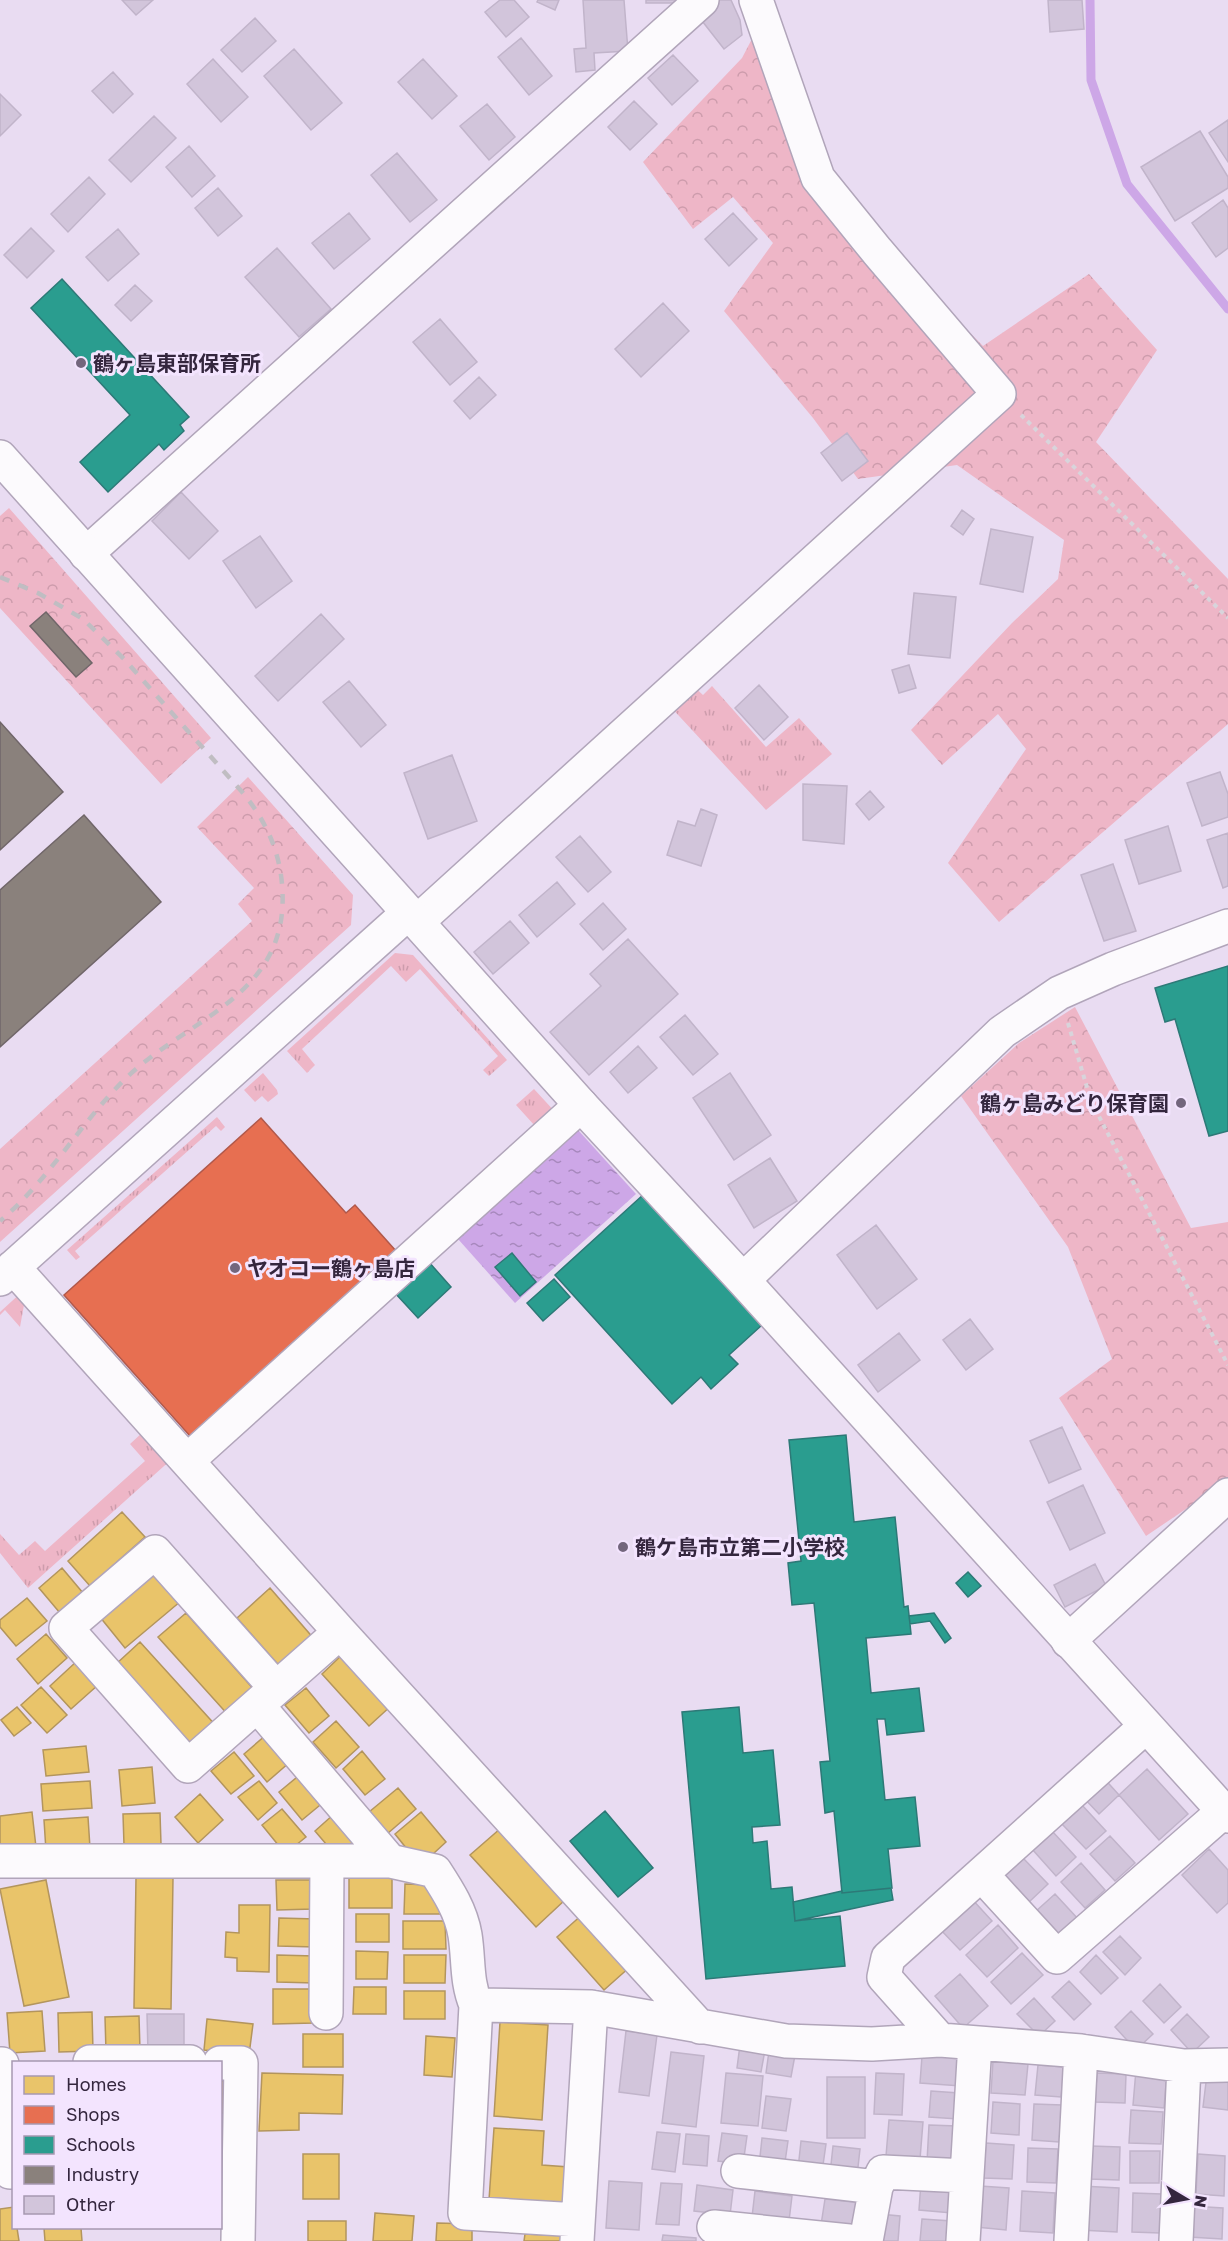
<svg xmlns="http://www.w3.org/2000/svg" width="1228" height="2241" font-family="'Golos Text','Noto Sans JP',sans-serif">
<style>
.grass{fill:url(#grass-tufts)}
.forest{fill:url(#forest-crowns)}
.water{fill:url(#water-ripples)}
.homes{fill:#e9c46a;stroke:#b3955d;stroke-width:1.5}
.shops{fill:#e76f51;stroke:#b1594b;stroke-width:1.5}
.schools{fill:#2a9d8f;stroke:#2d7977;stroke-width:1.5}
.industry{fill:#8a817c;stroke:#706669;stroke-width:1.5}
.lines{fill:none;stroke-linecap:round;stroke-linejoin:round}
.stream{stroke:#cda7e7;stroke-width:9}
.building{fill:#d2c5db;stroke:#c1b4ca;stroke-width:1.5}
.street-casing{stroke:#b1a5ba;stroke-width:36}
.secondary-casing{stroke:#b1a5ba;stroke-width:36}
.path{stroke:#d8d4db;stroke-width:4;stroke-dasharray:4.5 4.5;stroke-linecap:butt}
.street{stroke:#fcfafd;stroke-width:33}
.secondary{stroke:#fcfafd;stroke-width:33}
.rail{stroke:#c0bdc2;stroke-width:4.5;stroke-dasharray:10 10;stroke-linecap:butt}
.poi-dot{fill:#73667d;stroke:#f3e4fe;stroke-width:2}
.labels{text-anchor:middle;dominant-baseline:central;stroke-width:6;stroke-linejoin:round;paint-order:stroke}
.poi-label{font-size:21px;font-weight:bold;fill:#34263e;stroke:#f3e4fe;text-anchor:start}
</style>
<defs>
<pattern id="grass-tufts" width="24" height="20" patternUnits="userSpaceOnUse" patternTransform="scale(1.5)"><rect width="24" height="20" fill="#eeb6c7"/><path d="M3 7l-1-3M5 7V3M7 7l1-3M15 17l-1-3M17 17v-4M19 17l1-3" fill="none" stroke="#cd9cac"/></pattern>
<pattern id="forest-crowns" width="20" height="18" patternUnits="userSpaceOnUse" patternTransform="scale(1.5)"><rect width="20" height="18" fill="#eeb6c7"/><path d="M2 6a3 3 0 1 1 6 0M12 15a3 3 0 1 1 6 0" fill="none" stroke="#cd9cac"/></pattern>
<pattern id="water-ripples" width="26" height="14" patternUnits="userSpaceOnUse" patternTransform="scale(1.5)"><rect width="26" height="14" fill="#cda7e7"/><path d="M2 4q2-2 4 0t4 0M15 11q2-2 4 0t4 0" fill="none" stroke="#a788bd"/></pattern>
</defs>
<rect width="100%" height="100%" fill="#e9dcf2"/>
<path class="grass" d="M691,684l12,11 9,-9 54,61 33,-29 33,36 -66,56 -98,-106z
M395,953l18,2 94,105 -18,16 -6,-6 15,-14 -78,-87 -14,13 -15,-16 -89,83 13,16 -8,8 -20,-22z
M263,1073l14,17 1,4 -10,8 -6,-6 -7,6 -11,-12z
M534,1089l23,25 -358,325 -9,-3 345,-310 -19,-21z
M217,1117l8,10 -4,4 -5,-5 -141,125 5,6 -4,3 -9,-10z
M24,1290l7,8 -7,7 -4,22 -15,-17 -5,5v-3z
M143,1432l30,26 -145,130 -28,-35v-19l19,21 16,-14 10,10 100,-90 -15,-17z"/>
<path class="forest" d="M766,12l60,162 79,93 78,79 106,-72 68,76 -61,92 132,137v145l-229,198 -51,-59 78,-114 -28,-35 -56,51 -31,-35 101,-107 46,-44 6,-39 -107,-75 -99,14 -45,-61 -89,-107 49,-68 -40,-46 -40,32 -50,-67 99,-104z
M9,508l202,230 -50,46 -161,-176v-92z
M248,777l105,118 -2,30 -351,317v-93l252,-228 -14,-17 16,-16 -57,-61z
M1075,1007l116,221 37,-6v261l-14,7 -68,46 -87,-138 53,-39 -44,-112 -107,-151 58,-53z"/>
<path class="water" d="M578,1130l58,64 -121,109 -57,-64z"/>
<path class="homes" d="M122,1512l23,25 -55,49 -22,-25z
M62,1568l21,25 -23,20 -21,-25z
M156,1571l25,30 -56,47 -25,-31z
M270,1588l45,52 -33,29 -45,-51z
M27,1598l20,23 -31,25 -16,-19v-7z
M186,1613l71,80 -27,24 -72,-80z
M46,1634l21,24 -29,26 -21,-25z
M140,1642l78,86 -25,22 -78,-85z
M345,1652l48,52 -24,22 -47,-52z
M77,1661l21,24 -27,24 -21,-23z
M41,1687l26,28 -20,18 -26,-28z
M306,1688l23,28 -20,17 -24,-28z
M17,1707l14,16 -17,13 -13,-16z
M336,1721l23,26 -23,21 -23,-26z
M266,1735l24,27 -23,20 -23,-28z
M86,1746l3,26 -43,4 -3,-26z
M362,1751l23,28 -20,16 -22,-26z
M234,1752l20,24 -23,18 -20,-23z
M152,1767l3,36 -33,3 -3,-36z
M302,1773l23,28 -23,19 -23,-28z
M90,1781l2,27 -49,3 -2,-27z
M259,1781l18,22 -19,17 -20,-23z
M398,1788l18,21 -29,25 -18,-22z
M200,1794l23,26 -25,23 -23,-26z
M282,1809l24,28 -10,8 -17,1 -17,-21z
M32,1812l4,35 -36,4v-35z
M421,1812l25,30 -13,12 -26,-5 -12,-15z
M160,1813l1,31 -37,1 -1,-31z
M334,1814l25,28 -8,7 -19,2 -17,-20z
M88,1817l2,31 -44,3 -2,-31z
M501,1828l65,71 -30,28 -66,-72z
M349,1877h43v31h-43z
M136,1878h37l-2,131 -37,-1z
M46,1880l23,117 -45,9 -24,-117z
M276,1880h38v29l-37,1z
M405,1884l28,1 11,29h-40z
M239,1905h31l-1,67 -32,-1v-13l-12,-1 1,-25 13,1z
M584,1913l47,53 -27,24 -47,-53z
M356,1914h33v28h-33z
M279,1918l37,1 -1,28 -37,-1z
M403,1921h42l1,28h-43z
M356,1951l32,1 -1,27h-31z
M277,1955l37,1v27l-37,-1z
M404,1955h42l-1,28h-41z
M354,1987h32v27h-33z
M273,1989h41v34l-41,1z
M404,1991h41v28h-41z
M42,2011l3,40 -35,2 -3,-40z
M92,2012l1,39 -34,1 -1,-39z
M139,2016l1,35 -34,1 -1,-35z
M207,2019l46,5 -4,31 -45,-5z
M500,2022l48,3 -6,95 -48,-4z
M303,2034h40v33h-40z
M426,2036l29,2 -3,39 -28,-2z
M262,2073l81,2 -1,39 -43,-1v17l-40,1z
M220,2081h6v32h-6z
M220,2120h5v31h-5z
M494,2128l50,3 -2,34 27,2 -3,39 -77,-6z
M303,2154h36v45h-36z
M220,2180h4v45h-4z
M14,2207v21h3l2,13h-19v-32z
M375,2213l39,3 -2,25h-39z
M308,2221h38v20h-38z
M437,2223l35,1v17h-36z
M44,2228h37l1,13h-37z
M525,2234l44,2v5h-45z"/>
<path class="shops" d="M261,1118l85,95 9,-8 41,46 -206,185 -126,-141z"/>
<path class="schools" d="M62,279l127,138 -9,8 4,6 -20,19 -5,-6 -51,48 -28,-30 50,-47 -99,-107z
M1228,966v165l-19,5 -34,-117 -10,3 -10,-34z
M644,1194l118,131 -33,30 9,9 -27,25 -10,-12 -29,27 -117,-129z
M512,1253l24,29 -16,14 -25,-29z
M428,1261l23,26 -33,31 -23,-25z
M554,1279l16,18 -27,24 -16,-18z
M846,1435l8,87 41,-5 9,90 4,-1 2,18 1,10 -45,4 5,55 48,-5 5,43 -37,4 -2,-16h-8l8,81 30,-3 5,49 -32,3 4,39 -50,5 -8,-82 -9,2 -5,-51 10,-1 -16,-158 -22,2 -4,-42 13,-2 -12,-121z
M968,1572l13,14 -13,11 -12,-14z
M934,1613l17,25 -6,5 -15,-22 -20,3 -1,-8z
M739,1707l4,46 30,-3 7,75 -28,2 1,16 14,-2 4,48 21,-2 3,34 45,-5 5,50 -139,13 -24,-267z
M605,1811l48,57 -35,29 -48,-56z
M891,1888l2,12 -98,21 -2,-19 49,-11v2z"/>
<path class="industry" d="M46,612l46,51 -16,14 -46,-51z
M0,722l63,70 -63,58z
M84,815l77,87 -161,145v-157z"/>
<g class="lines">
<path class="stream" d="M1090,0l1,80 36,104 101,125"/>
</g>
<path class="building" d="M122,0h31l-17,15z
M500,0h14l15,17 -23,20 -21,-25z
M538,0h21l-4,10 -18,-8z
M583,0h41l4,51 -34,2 1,17 -19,2 -2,-23 12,-1z
M646,0h31v3h-31z
M720,0h11l9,20 2,15 -18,14 -25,-32z
M1048,0h34l2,29 -34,3z
M255,18l21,23 -34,31 -21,-22z
M521,38l31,38 -23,19 -31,-38z
M294,49l48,54 -31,27 -47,-54z
M673,55l25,26 -26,24 -24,-27z
M213,59l35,38 -27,25 -34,-38z
M423,59l34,37 -25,23 -34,-37z
M113,72l20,22 -20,19 -21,-22z
M0,94l21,21 -21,21z
M634,101l23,23 -27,26 -22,-23z
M487,104l28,33 -26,23 -29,-34z
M154,116l22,22 -45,44 -22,-22z
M1228,120v42l-19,-29z
M1200,131l28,46v11l-53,33 -34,-54z
M189,146l26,30 -23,21 -26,-30z
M397,153l40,47 -27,22 -39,-47z
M89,177l16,17 -37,38 -17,-18z
M218,188l24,28 -24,20 -23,-28z
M1223,200l5,8v40l-12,9 -24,-34z
M349,213l21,26 -36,30 -22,-26z
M733,213l24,26 -28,27 -24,-27z
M31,228l23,23 -27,27 -23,-23z
M118,229l21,25 -31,27 -22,-24z
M277,248l54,61 -32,28 -54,-60z
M135,285l17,16 -21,20 -16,-16z
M663,303l26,28 -48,46 -26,-28z
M440,319l37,43 -27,23 -37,-43z
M479,377l17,18 -26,24 -16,-18z
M847,433l21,28 -26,20 -21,-28z
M181,492l37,39 -29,28 -37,-38z
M962,510l12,9 -11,16 -12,-9z
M991,529l42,8 -10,55 -43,-8z
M260,536l32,45 -36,27 -33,-47z
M914,593l42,4 -6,61 -42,-4z
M321,614l23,25 -66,62 -23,-25z
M909,665l7,23 -17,5 -7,-23z
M349,681l37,44 -25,22 -38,-45z
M759,685l29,32 -24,23 -29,-32z
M452,755l25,66 -49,18 -24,-66z
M1220,772l8,22v23l-26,9 -15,-43z
M803,784l44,2 -3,58 -41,-4z
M870,791l14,16 -15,13 -13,-16z
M701,809l16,6 -16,51 -34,-11 11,-34 17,5z
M1168,826l13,45 -42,13 -14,-44z
M1228,833v53l-5,2 -16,-48z
M580,836l31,36 -23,20 -32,-35z
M1113,864l23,67 -32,10 -23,-66z
M557,882l18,22 -38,33 -18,-22z
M603,903l23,26 -23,21 -23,-26z
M510,921l19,22 -36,31 -19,-22z
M628,939l50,55 -89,81 -39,-43 51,-46 -11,-12z
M685,1015l33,39 -25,21 -33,-38z
M638,1046l19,22 -29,25 -18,-21z
M730,1073l41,62 -37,25 -41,-62z
M770,1158l27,43 -43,27 -26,-43z
M876,1225l41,54 -40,30 -40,-54z
M970,1319l23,30 -27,21 -23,-30z
M899,1333l21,27 -42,32 -20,-27z
M1062,1427l19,42 -32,14 -19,-42z
M1083,1485l22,48 -35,17 -23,-48z
M1095,1564l11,22 -41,21 -11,-22z
M1147,1769l41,45 -29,26 -40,-45z
M1101,1775l18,20 -20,19 -18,-19z
M1081,1804l25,27 -20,18 -25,-26z
M1052,1831l24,26 -20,19 -24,-27z
M1110,1836l25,27 -20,18 -25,-27z
M1209,1849l19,21v33l-11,10 -35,-38z
M1023,1858l25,26 -20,19 -25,-27z
M1081,1863l24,27 -20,18 -24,-26z
M1055,1894l24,26 -20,19 -24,-27z
M971,1898l21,23 -32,29 -21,-22z
M998,1925l20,23 -31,29 -21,-22z
M1120,1936l21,22 -16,17 -22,-23z
M1022,1953l21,22 -32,29 -20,-22z
M1096,1955l22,23 -17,16 -21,-22z
M960,1974l28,32 -25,22 -28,-32z
M1069,1981l22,23 -17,16 -22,-23z
M1160,1984l21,23 -17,16 -21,-22z
M1034,1998l21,23 -16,15 -22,-22z
M1131,2011l22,23 -17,16 -21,-23z
M147,2014h37v39h-36z
M1187,2014l22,23 -17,16 -21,-23z
M626,2031l31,4 -8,61 -30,-4z
M740,2045l25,5 -4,22 -24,-4z
M769,2051l26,4 -4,22 -25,-4z
M671,2052l33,4 -8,71 -34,-4z
M922,2056l40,2 -1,28 -41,-3z
M993,2061l35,3 -3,31 -34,-2z
M1038,2065l26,2 -3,30 -26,-2z
M1136,2070l31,3 -3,35 -31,-3z
M726,2073l37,3 -5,50 -37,-3z
M876,2073l28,1 -2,41 -28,-1z
M1097,2073l29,1 -1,29 -30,-1z
M1207,2074l21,3v33l-25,-3z
M827,2077h38v61h-38z
M931,2091l28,2 -1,26 -29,-2z
M766,2096l25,3 -5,32 -24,-3z
M993,2102l27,2 -1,31 -28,-2z
M1034,2104l28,1 -3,37 -27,-2z
M1131,2110l32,2 -2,32 -32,-1z
M889,2120l34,2 -3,37 -34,-3z
M929,2125l28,1 -2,37 -28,-1z
M657,2132l23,2 -5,38 -23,-3z
M722,2133l25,3 -4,28 -25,-3z
M686,2134l23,2 -2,30 -24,-2z
M762,2138l26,3 -4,28 -25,-3z
M801,2141l25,3 -4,28 -24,-3z
M986,2143l28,2 -2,34 -29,-1z
M833,2146l27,3 -3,27 -27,-2z
M1091,2146l29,1 -1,33 -30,-1z
M1028,2148l30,1 -2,34 -29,-1z
M1130,2151h30l-1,32h-29z
M1198,2154l27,2 -1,40 -28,-2z
M609,2181l33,2 -3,47 -33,-2z
M921,2182l34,4 -3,27 -33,-3z
M661,2183l21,1 -3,41 -23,-1z
M697,2185l36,5 -3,25 -36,-4z
M980,2186l29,2 -3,42 -30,-3z
M1081,2186l38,2 -2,44 -37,-2z
M755,2191l37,5 -3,25 -37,-4z
M1022,2191l33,2 -2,40 -33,-2z
M1133,2193l29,1 -2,39 -28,-1z
M825,2199l37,4 -3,27 -38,-5z
M1190,2206l33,2 -1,31 -33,-2z
M879,2214l21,2 -2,25h-21z
M922,2219l30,2 -1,20h-31z
M663,2235l33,3v3h-34z"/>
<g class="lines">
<defs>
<path id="street" d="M86,554l616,-554
M417,922l582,-528 -122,-143 -59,-73 -62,-178
M13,1267l174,194 394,-356
M0,1279l408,-366
M187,1461l153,171 360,395
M1068,1641l160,-146
M276,1688l-121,-136 -89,76 122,138c51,-45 101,-89 152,-134
M257,1705l133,156
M0,1861h390l45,10c13,20 26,40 30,64 4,25 1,46 11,70l-11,208 113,7
M982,1875l75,82 167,-146
M476,2005l115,2 195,34 86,3 68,-4 141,11 103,15 44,-1
M326,2013l1,-152
M940,2040l-56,-63 4,-19 258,-232
M90,2062h100
M220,2063h21l-3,178
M2,2064l8,108
M738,2171l138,16
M714,2227l135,14
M577,2241l14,-234
M866,2241l10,-54 7,-15 83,4
M963,2241l12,-198
M1071,2241l10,-190
M1176,2241l8,-175"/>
<path id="secondary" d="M0,457l581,648 162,175 485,536
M743,1280l259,-248 57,-39 54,-24 115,-43"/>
</defs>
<use href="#street" class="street-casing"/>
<use href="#secondary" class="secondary-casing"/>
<path class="path" d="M1021,415l207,203
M1068,1023l23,78 137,264"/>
<use href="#street" class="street"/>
<use href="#secondary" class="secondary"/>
<path class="rail" d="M0,577l38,16 45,26 41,40 119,134c22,27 36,56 39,91 10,113 -95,133 -159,197 -44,44 -75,100 -123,140"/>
</g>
<g class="poi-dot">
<circle cx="81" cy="363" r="6"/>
<circle cx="1181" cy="1103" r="6"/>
<circle cx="235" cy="1268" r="6"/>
<circle cx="623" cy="1547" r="6"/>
</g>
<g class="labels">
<g class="poi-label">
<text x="93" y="363">鶴ヶ島東部保育所</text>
<text x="1169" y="1103" text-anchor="end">鶴ヶ島みどり保育園</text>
<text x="247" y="1268">ヤオコー鶴ヶ島店</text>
<text x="635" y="1547">鶴ケ島市立第二小学校</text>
</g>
</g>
<rect x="12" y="2061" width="210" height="168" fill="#f3e4fe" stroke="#a798b1" stroke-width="1.5"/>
<rect x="24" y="2076" width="30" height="18" fill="#e9c46a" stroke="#a798b1" stroke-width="1.5"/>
<text x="66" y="2091" font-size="18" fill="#34263e">Homes</text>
<rect x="24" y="2106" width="30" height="18" fill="#e76f51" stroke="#a798b1" stroke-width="1.5"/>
<text x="66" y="2121" font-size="18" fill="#34263e">Shops</text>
<rect x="24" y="2136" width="30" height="18" fill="#2a9d8f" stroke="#a798b1" stroke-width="1.5"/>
<text x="66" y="2151" font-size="18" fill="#34263e">Schools</text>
<rect x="24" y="2166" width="30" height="18" fill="#8a817c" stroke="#a798b1" stroke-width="1.5"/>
<text x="66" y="2181" font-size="18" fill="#34263e">Industry</text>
<rect x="24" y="2196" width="30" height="18" fill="#d2c5db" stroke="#a798b1" stroke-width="1.5"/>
<text x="66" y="2211" font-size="18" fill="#34263e">Other</text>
<g transform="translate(1186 2199) rotate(100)" stroke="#f3e4fe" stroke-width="4.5" paint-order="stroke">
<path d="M0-4.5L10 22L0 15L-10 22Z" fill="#34263e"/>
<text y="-9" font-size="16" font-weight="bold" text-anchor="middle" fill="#34263e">N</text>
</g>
</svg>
